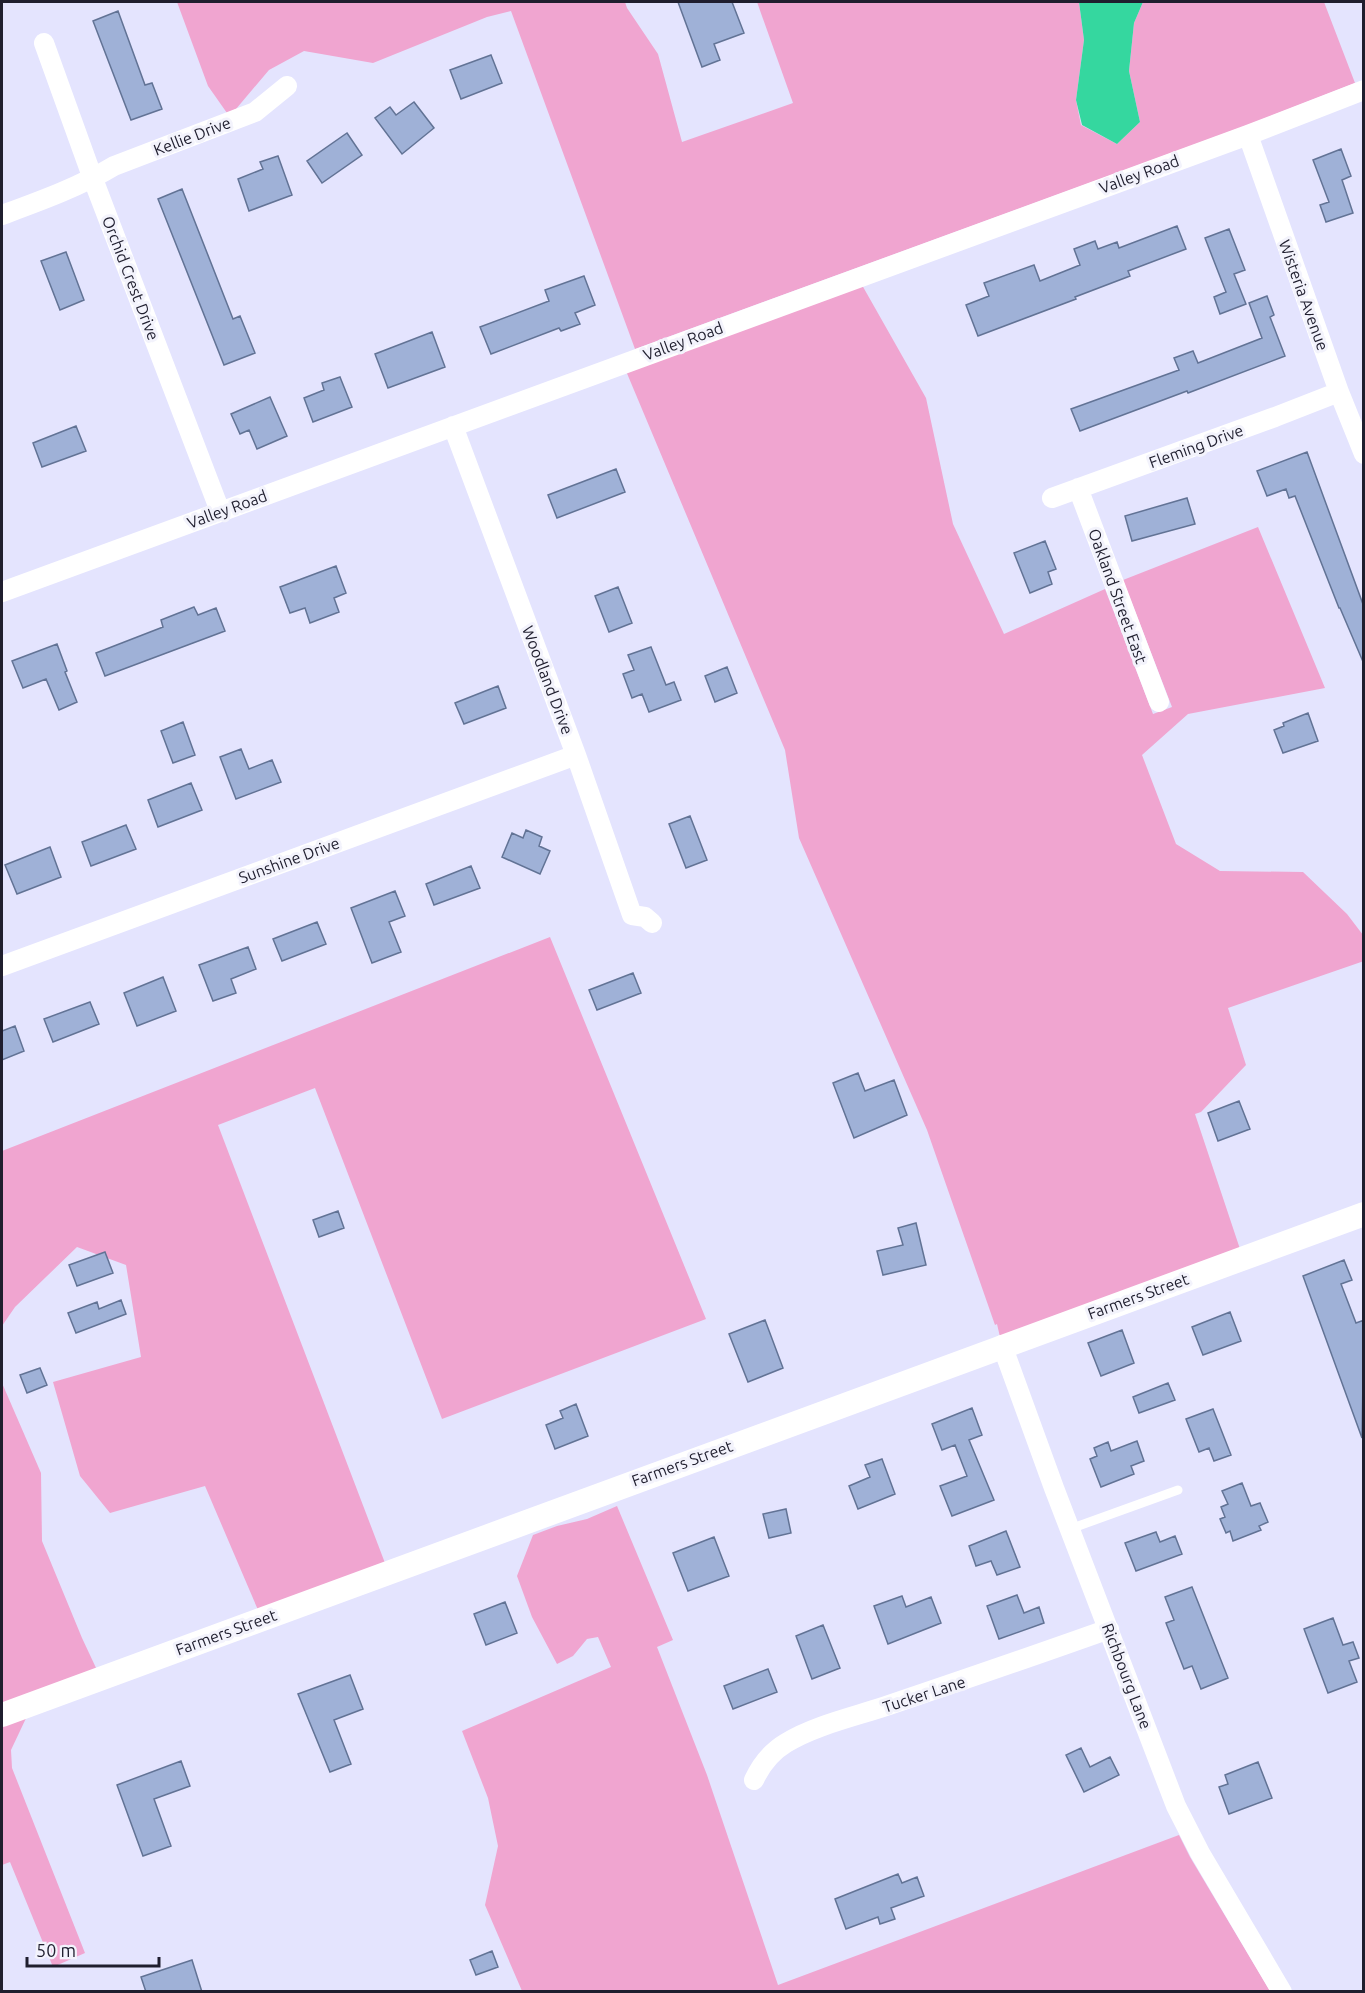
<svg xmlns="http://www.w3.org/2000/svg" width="1365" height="1993" font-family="Ubuntu,sans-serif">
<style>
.green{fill:#f0a5d0}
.water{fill:#35d79f}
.building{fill:#9fb1d7;stroke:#627395;stroke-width:1.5}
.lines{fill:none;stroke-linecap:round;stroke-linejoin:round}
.service{stroke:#fff;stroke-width:9}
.minor{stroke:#fff;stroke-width:20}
.tertiary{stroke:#fff;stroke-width:24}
.labels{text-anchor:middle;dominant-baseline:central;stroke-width:6;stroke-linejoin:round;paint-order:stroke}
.street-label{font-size:16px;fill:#1f1e2e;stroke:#f3f3fc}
</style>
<rect width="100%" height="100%" fill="#e4e4fe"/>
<path class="green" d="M177,2h448l2,6 31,46 24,88 111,-39 -36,-101h322l5,38 -8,60 5,25 36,19 23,-22 -11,-51 5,-48 9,-21h181l31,81 -110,43 -610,223 -124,-338 -24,6 -114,46 -69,-12 -35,19 -33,39 -9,4 -19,-27z
M862,285l64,113 27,126 51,110 101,-45 48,125 19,-7 -49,-127 135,-53 67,161 -137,26 -46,41 34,89 44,27 83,1 44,42 16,21 1,26 -136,47 18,57 -45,47 -6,2 45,135 -240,88 -3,-13 -2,1 -68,-195 -128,-292 -14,-88 -159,-379z
M550,937l156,382 -264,100 -127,-331 -97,37 167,438 -127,47 -53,-124 -95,27 -30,-37 -27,-94 88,-25 -15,-92 -49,-18 -62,60 -13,19v-175z
M2,1383l39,90 1,68 40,97 15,32 -95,35z
M617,1506l56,134 -16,7 50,128 71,210 401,-150 11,22 80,134h-748l-37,-86 13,-59 -10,-48 -26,-67 149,-64 -13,-30 -11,2 -14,17 -16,8 -25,-47 -15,-41 16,-41 24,-9 30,-7z
M28,1714l-17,36 1,18 73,185 -32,14 -43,-105 -8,3v-141z"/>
<path class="water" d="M1079,2h64l-9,21 -5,48 11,51 -23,22 -35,-19 -6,-25 8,-60z"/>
<path class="building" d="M678,2h54l12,31 -30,11 6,16 -18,7z
M118,11l27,74 7,-2 10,26 -31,11 -38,-99z
M491,55l11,28 -41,16 -11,-29z
M414,102l20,26 -32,26 -27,-36 15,-11 6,8z
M347,133l15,22 -40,28 -15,-22z
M1341,149l10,27 -9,4 11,33 -27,9 -6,-17 9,-3 -16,-42z
M278,156l14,39 -43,16 -11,-32 25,-10 -3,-7z
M182,189l51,130 7,-3 15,37 -31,12 -66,-166z
M1177,226l9,23 -58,22 2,5 -55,21 1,2 -98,37 -12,-31 23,-9 -5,-13 50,-18 6,16 40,-16 -6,-16 21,-8 3,8 19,-7 2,6z
M1229,229l16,41 -11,4 12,30 -26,10 -6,-17 12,-5 -21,-54z
M66,252l18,48 -24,10 -19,-49z
M584,276l11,29 -20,8 5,11 -19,7 -2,-3 -68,26 -11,-27 69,-26 -4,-11z
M1267,296l7,19 -4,2 15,39 -97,37 -1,-2 -107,40 -9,-22 108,-39 -5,-12 19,-7 5,12 64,-25 -13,-35z
M432,332l13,35 -57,21 -13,-34z
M340,377l12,30 -39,15 -9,-24 20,-8 -2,-7z
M270,397l17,39 -30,13 -8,-19 -9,4 -9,-20z
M76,426l10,25 -44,16 -9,-24z
M1307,452l57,155v57l-24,-56h-1l-44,-112 -6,2 -3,-9 -19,7 -10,-25z
M616,469l9,23 -68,26 -9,-23z
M1187,498l8,26 -63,17 -7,-25z
M1045,541l11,28 -8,3 4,12 -22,9 -16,-40z
M336,566l10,27 -12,5 5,14 -29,11 -5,-15 -15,5 -10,-26z
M618,587l14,36 -23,9 -14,-36z
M194,607l4,8 18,-7 9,23 -120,45 -9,-23 67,-26 -2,-7z
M57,644l10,27 -2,1 12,30 -18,8 -13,-31 -23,9 -11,-27z
M651,647l15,38 8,-3 7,18 -32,12 -7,-18 -10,4 -9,-24 11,-4 -6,-15z
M727,667l10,26 -22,9 -10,-26z
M498,686l8,22 -42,16 -9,-21z
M1308,713l10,28 -35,12 -9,-23 10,-4 -1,-3z
M183,722l12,33 -22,8 -12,-32z
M241,749l8,20 23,-9 9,22 -45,17 -16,-42z
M191,783l11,27 -44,17 -10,-27z
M690,816l17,44 -21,8 -17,-44z
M126,825l10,24 -45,17 -9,-24z
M526,830l16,7 -3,9 11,5 -10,23 -38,-17 10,-24 11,5z
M50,847l11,30 -44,17 -12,-29z
M471,866l9,22 -46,17 -8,-21z
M395,891l10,25 -16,6 12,30 -29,11 -21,-55z
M317,922l9,22 -44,17 -9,-22z
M248,947l8,22 -25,10 5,14 -23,8 -14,-36z
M633,973l8,20 -44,17 -8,-20z
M163,977l13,34 -39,15 -13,-33z
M90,1002l9,22 -46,18 -9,-23z
M15,1026l9,25 -22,9v-29z
M858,1073l7,18 29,-11 13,35 -53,23 -21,-55z
M1239,1101l11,28 -32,12 -10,-28z
M338,1211l6,17 -25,9 -6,-17z
M916,1223l10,42 -43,10 -6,-24 26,-6 -5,-17z
M105,1252l8,21 -36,13 -8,-21z
M1344,1260l8,20 -11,4 15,39 8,-3 -2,118 -59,-162z
M121,1300l5,14 -50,19 -8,-20 29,-11 2,7z
M1230,1312l11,29 -38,14 -11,-28z
M765,1320l18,48 -35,14 -19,-48z
M1122,1330l12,33 -33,13 -13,-33z
M40,1368l7,17 -20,8 -7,-18z
M1168,1383l7,17 -36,13 -6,-16z
M576,1404l12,32 -33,13 -9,-24 17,-7 -3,-7z
M972,1408l10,27 -13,5 25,60 -42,16 -12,-30 27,-10 -12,-31 -13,5 -10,-26z
M1213,1409l18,46 -17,6 -5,-13 -10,4 -13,-33z
M1137,1441l7,20 -13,5 3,8 -33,13 -11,-28 7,-3 -3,-8 14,-6 3,9z
M882,1459l13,35 -37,15 -9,-23 21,-9 -5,-12z
M1242,1483l9,23 9,-3 8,19 -9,4 2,4 -28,11 -3,-10 -4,2 -6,-14 5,-2 -4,-10 7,-3 -6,-13z
M786,1509l5,24 -22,5 -6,-24z
M1006,1531l14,36 -23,8 -6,-14 -15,5 -7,-20z
M1156,1532l4,10 15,-6 7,18 -46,17 -11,-28z
M714,1537l15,39 -41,15 -15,-38z
M1192,1587l36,91 -27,11 -9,-23 -8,3 -18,-46 8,-3 -9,-23z
M1017,1595l7,18 15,-6 5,16 -45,16 -12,-33z
M902,1596l4,11 25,-10 10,26 -53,21 -14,-38z
M505,1602l12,31 -31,12 -12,-31z
M1333,1618l10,27 10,-3 6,16 -10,3 8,21 -29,11 -24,-64z
M823,1625l17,43 -28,11 -16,-43z
M768,1669l9,23 -44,17 -9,-23z
M350,1675l13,34 -29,11 17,44 -21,8 -32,-78z
M1081,1748l9,19 20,-10 9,18 -35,17 -18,-37z
M181,1761l9,25 -36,13 17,47 -28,10 -26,-71z
M1258,1762l14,36 -43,16 -10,-27 9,-3 -3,-9z
M898,1874l4,9 15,-6 7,19 -33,12 4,11 -15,5 -2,-7 -32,12 -11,-30z
M492,1951l6,16 -22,8 -6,-15z
M192,1960l10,32h-56l-5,-15z"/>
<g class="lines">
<path class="service" d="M1070,1529l108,-39"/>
<path class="minor" d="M44,43l49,136 127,332
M1248,135l91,257 25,62
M2,215c38,-14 77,-28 112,-49l141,-54 32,-26
M453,426l123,329 56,160 13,2 7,6
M1078,488l81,214
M1052,498l223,-81 64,-25
M2,592l1246,-457 116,-45
M2,966l574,-211
M1002,1345l52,143 122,318 24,47 82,139
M754,1780c7,-15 17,-28 32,-37 29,-18 71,-27 103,-38 74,-25 147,-50 220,-76"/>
<path class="tertiary" d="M2,1715l1362,-501"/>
</g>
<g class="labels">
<g class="street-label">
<text transform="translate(192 136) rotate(-21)">Kellie Drive</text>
<text transform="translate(1139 174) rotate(-20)">Valley Road</text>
<text transform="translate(131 278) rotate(69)">Orchid Crest Drive</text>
<text transform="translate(1304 295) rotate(70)">Wisteria Avenue</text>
<text transform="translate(683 341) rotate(-20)">Valley Road</text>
<text transform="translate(1196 446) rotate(-20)">Fleming Drive</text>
<text transform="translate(227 509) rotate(-20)">Valley Road</text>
<text transform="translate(1118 596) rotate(70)">Oakland Street East</text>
<text transform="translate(548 680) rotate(69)">Woodland Drive</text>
<text transform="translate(289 860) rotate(-20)">Sunshine Drive</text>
<text transform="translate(1138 1296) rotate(-20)">Farmers Street</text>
<text transform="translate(682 1463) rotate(-20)">Farmers Street</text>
<text transform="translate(226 1632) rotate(-20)">Farmers Street</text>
<text transform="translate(1127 1676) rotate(69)">Richbourg Lane</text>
<text transform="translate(924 1694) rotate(-18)">Tucker Lane</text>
</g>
</g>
<rect width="1365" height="1993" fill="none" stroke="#1f1e2e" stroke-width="6"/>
<path d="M27 1957v9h132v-9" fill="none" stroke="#1f1e2e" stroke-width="3"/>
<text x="36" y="1957" font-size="18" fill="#1f1e2e" stroke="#f3f3fc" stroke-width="4.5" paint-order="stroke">50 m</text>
</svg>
